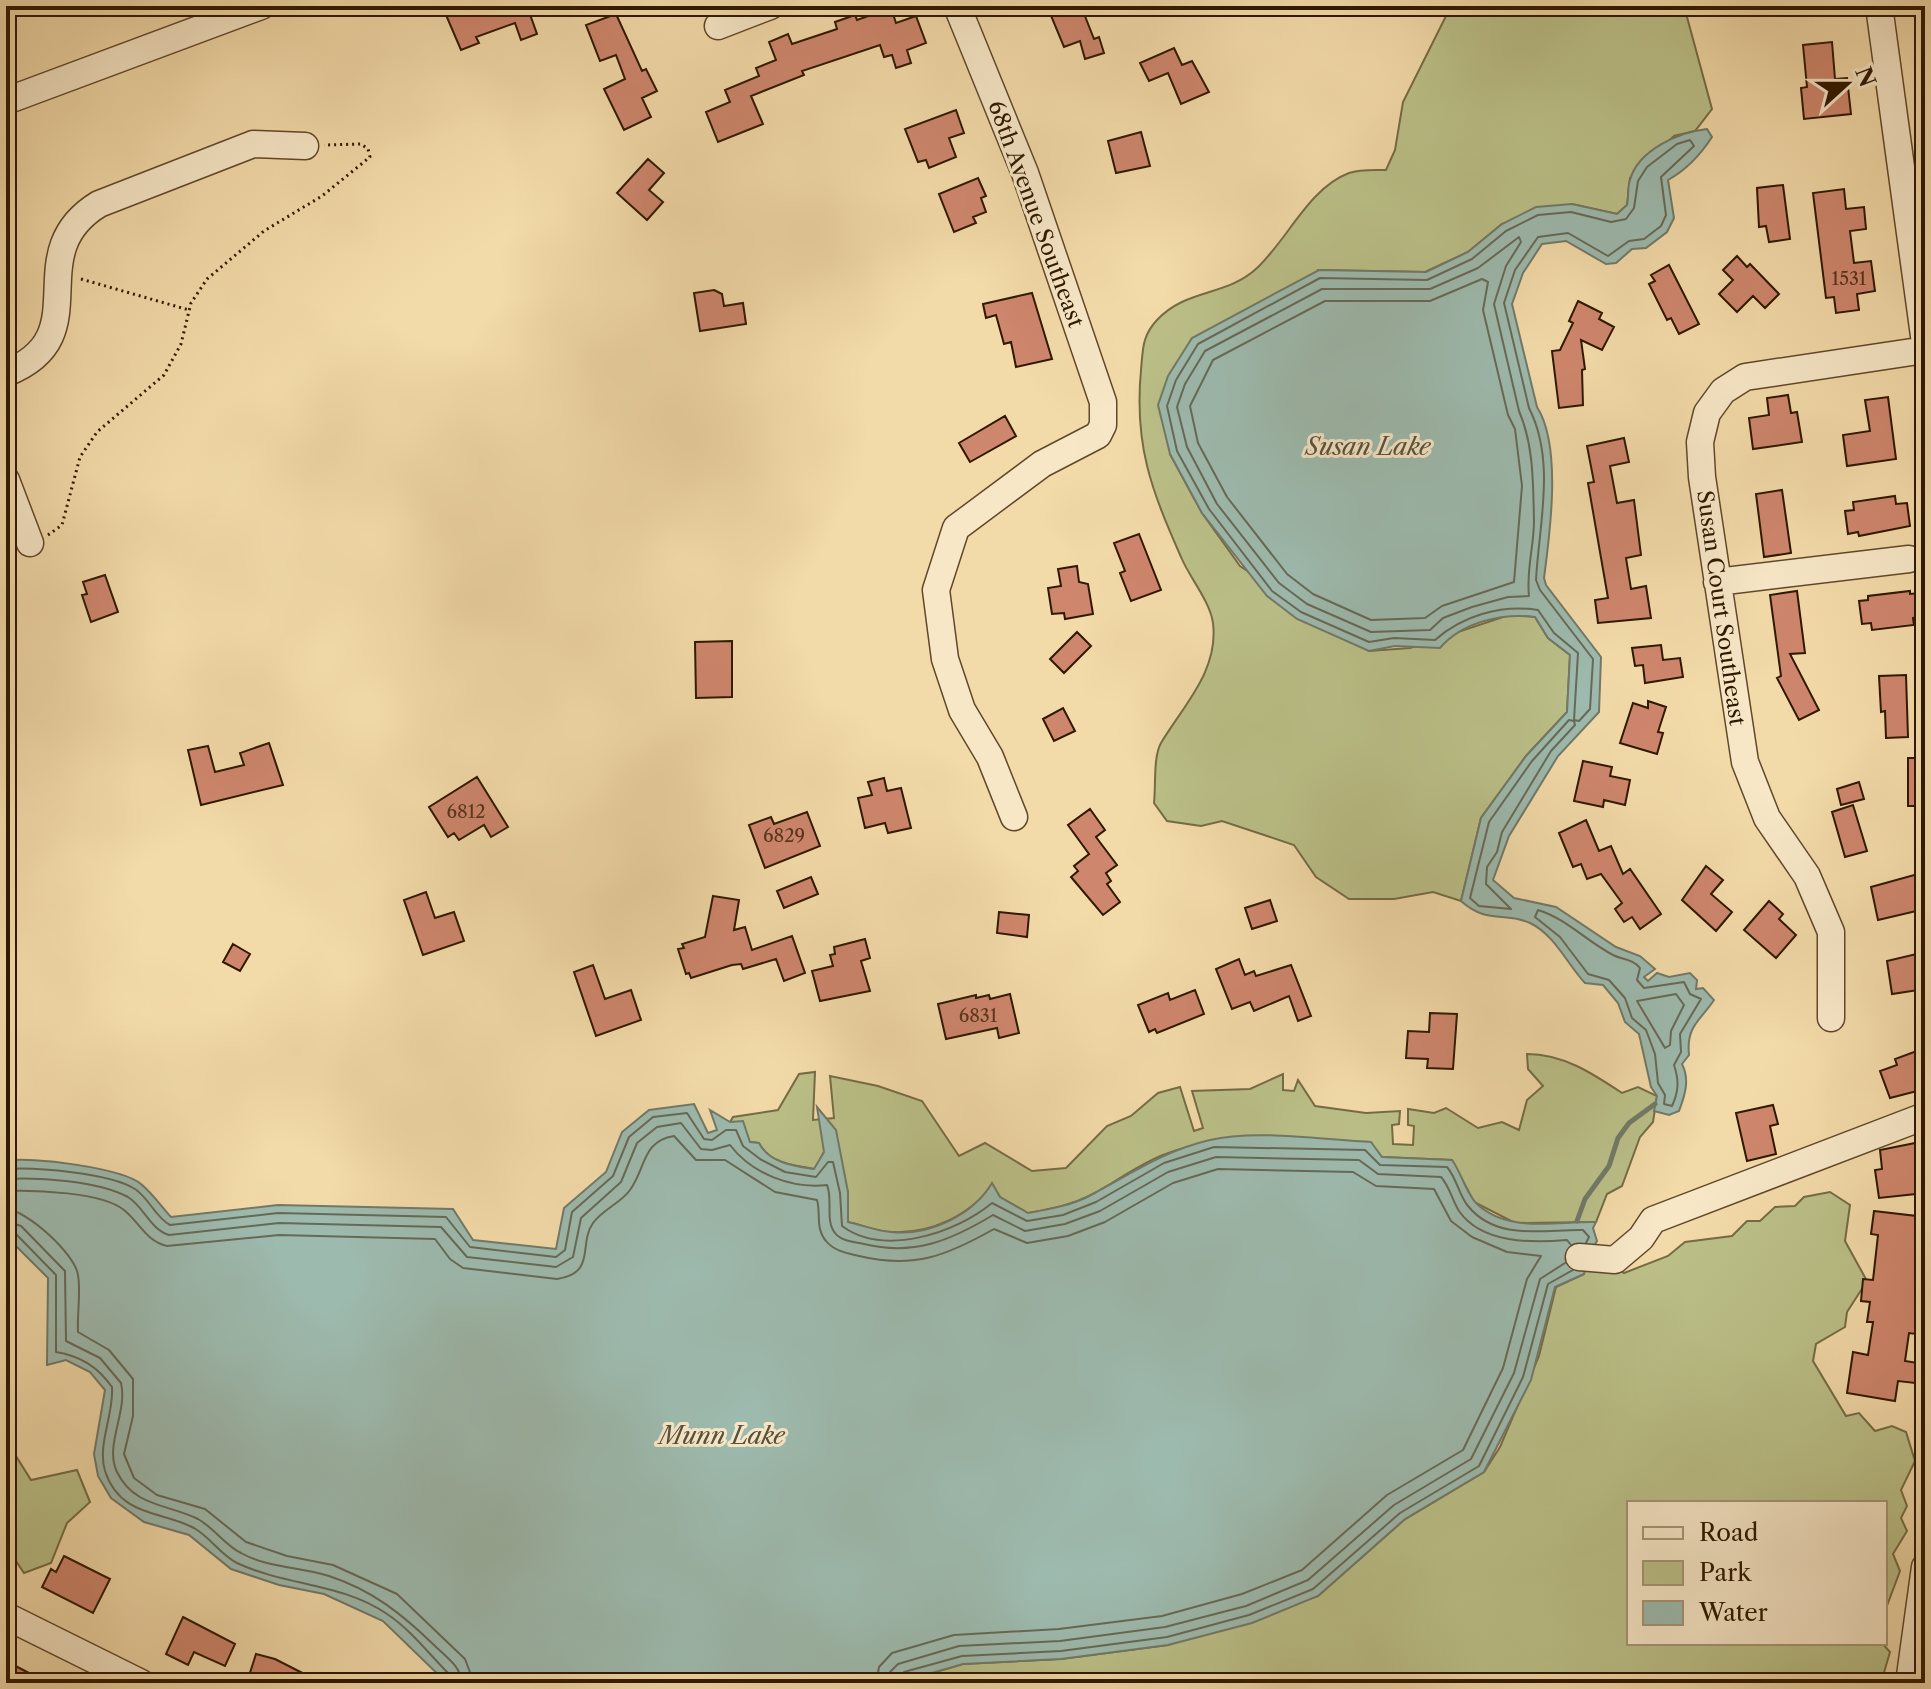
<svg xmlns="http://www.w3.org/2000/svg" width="1931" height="1689" font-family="'Libre Caslon Text',serif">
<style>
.green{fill:#bbc088;stroke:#756c44;stroke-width:2}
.water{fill:#9dbaae;stroke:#717968;stroke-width:2}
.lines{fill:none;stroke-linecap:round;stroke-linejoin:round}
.shore{stroke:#666957;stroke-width:2}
.stream{stroke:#717968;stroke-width:5}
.building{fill:#ce866d;stroke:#2f1800;stroke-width:2}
.minor-casing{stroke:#60482a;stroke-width:29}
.path{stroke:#2f1800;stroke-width:3;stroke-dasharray:2 4;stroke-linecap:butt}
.minor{stroke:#f7e7c7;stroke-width:26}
.labels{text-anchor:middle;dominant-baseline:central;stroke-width:6;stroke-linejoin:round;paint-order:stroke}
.number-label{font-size:18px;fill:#57341b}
.street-label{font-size:22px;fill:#2f1800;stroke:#f7e7c7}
.water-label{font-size:24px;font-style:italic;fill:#56513d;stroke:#f7e7c7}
</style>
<rect width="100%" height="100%" fill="#f3daa9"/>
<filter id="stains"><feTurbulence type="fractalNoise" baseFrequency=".0025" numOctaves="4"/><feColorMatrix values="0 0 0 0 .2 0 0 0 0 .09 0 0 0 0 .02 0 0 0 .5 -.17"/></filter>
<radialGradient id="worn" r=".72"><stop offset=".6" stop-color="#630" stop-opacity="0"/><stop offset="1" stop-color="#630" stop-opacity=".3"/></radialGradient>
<path class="green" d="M1451,6h233l28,103 -17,22 -21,5 -44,42 -3,27 -10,9 -45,-10 -70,20 -34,28 -43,20 -107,-2 -148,184 32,59 38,53 129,85 41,-3 102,-34 23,3 13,21 22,17 -3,57 -41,44 -45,62 -20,83 -28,-9 -39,7h-45l-33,-22 -22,-32 -72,-24 -21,5 -34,-5 -13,-18c2,-17 -1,-46 7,-60 22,-37 58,-72 52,-120 -3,-22 -24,-46 -32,-66 -30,-68 -47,-112 -40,-187 2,-21 1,-34 16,-50 30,-32 69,-23 100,-52 31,-29 52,-80 92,-95 11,-4 25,-3 37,-3l9,-20 8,-48z
M1527,1054c36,0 65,19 95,39l16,-6 19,9 -4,26 -13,15 -18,49 -15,8 -11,28 -81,1 -41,-21 -22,-42 -70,-3 -12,-15c-70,-3 -140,-13 -207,13 -25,10 -46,26 -70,39 -20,11 -43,15 -65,19l-28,-16 -8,-13c-20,31 -62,50 -100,48 -14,0 -30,-7 -44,-10v-30l-24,-40 -9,17c-21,-3 -46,-6 -56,-26l-9,-1 -20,-20 3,-5 45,-7 21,-36 16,-2 -2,48 21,-2 -4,-42 48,10 44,15 37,55 26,-13 47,28 34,-3 41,-42 24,-10 27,-23 22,-6 14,44 9,-3 -11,-37 58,-2 33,-15v16l11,1 4,-11 17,26 51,7 34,-2 -1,13 -7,1 1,19 20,1 1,-19 -6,-1v-16l26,4 12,-5 32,20 24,-6 17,8 8,-30 16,-14 -15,-17z
M1830,1192l20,13 -5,36 22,40 -20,31 -2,15 -29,17 -3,17 33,55 13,-3 16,18 17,-5 14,6 9,29 -14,29 6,16 -6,12 6,13 -14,23 7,17 -15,40v-108h-256v140h253l8,9 -9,31h-984l66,-19 98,-5 107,-14 150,-49 86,-76 80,-48 16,-25 39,-91 17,-69 28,-13 2,-9 24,-3 14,11 44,-17 17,-14 47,-6 15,-15h13l15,-14 20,-1 9,-9z
M6,1440l25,40 46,-10 13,32 -23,21 -16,40 -27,10 -18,-27z"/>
<path class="water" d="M1707,129l5,8c-11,17 -26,33 -44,43l6,38 -7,14 -21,16 -14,1 -16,14 -10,1 -40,-23 -24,3 -19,29 -11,31 25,103c25,39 13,126 7,171l2,7 55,72 -2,55 -41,44 -49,80 -16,44 21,18 42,9 60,40 24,9 15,13 -11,8 4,4 9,-8 12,4 21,-4 7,7 -1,9 7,-1 11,12c-14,21 -28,26 -25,55l-7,9c8,16 3,31 -3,47l-10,4 -15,-4 3,-15 -6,-9 -12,-53 -14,-12 -7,-19 -15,-18 -18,-2c-18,-19 -30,-48 -55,-60 -26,-12 -42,2 -69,-22l20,-83 45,-62 41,-44 3,-57 -22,-17 -13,-21c-33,-4 -73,5 -95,31l-45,-2 -26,5 -72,-32 -30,-23 -65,-83 -32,-59 -12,-49 10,-29 24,-38 127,-68 107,2 42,-20 34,-28 34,-17 36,-3 45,10 10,-9c2,-8 0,-17 3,-25 8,-30 49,-48 77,-51z
M694,1104l14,29 9,-3 -7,-20 20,12 13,-1 7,21 9,1c10,20 35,23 55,26l10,-17 -7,-45 19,23 12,62v30c14,3 29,9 43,10 38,4 82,-17 101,-49l8,14 28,16c23,-4 45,-8 65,-19 39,-21 73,-44 117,-54 46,-11 113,0 161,2l11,15 70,3c9,12 14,33 24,43 32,31 80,18 120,19l-3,6 4,13 -10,16 -3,17 -29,13 -24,93 -47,92 -79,47 -87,77 -66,27 -84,22 -107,14 -98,5 -66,19h-450l-64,-62 -59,-27 -45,-9 -48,-16 -42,-34 -45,-13 -33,-24 -13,-22 -4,-22 11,-64 -15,-18 -24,-12 -19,5 1,-87 -42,-42v-75c24,-5 116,7 135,23 11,9 20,22 30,33l107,-12 175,4 20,31 83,9 8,-41 42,-36 16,-40 27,-22z"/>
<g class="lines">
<path class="shore" d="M1690,140l4,6 -33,31 5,38 -5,11 -17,13 -15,2 -21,15 -40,-23 -30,4 -23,33 -11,33 25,105c27,53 10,116 7,172l4,10 53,69 -3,50 -11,12 -5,-1 4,-67 -24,-20 -16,-23c-37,-6 -76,6 -103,30l-41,-2 -25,4 -68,-30 -29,-21 -63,-82 -32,-58 -10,-45 9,-26 22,-36 122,-66 107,2 45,-21 34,-28 32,-16 33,-3 40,10 15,-3 8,-11 4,-27 9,-14 30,-23z
M1519,237l2,5 -15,24 -12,38 25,107c15,35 14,73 15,110 0,26 -8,49 -5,75l-21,1 -36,10 -29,11 -13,12 -59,2 -64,-28 -28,-21 -62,-79 -30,-57 -10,-40 8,-23 20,-33 117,-62h108l48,-21z
M1482,279l6,3 -5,28 25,105 7,14 7,57 -8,96 -72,24 -17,12 -54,2 -58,-26 -26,-20 -60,-77 -29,-54 -8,-37 23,-46 112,-59h105z
M1569,720l5,1 1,4 -24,26 -49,81 -5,20 -10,15 -1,17 25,25 -32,-3 -9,-8 19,-76 43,-61z
M1538,910c29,9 48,31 75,45 10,5 20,4 27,13l-3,12 7,8 40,-6 6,12 11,5 -21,35 1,18 -7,13c5,15 5,26 -2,41l-8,-2 1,-9 -7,-12 -3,-29 -9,-24 -14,-12 -7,-20 -16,-18 -21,-6 -28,-37 -25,-20z
M1676,994l8,11 -13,26 -1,14 -5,3 -28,-47z
M6,1169c29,-2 104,4 129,20 14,9 20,28 35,36l108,-12 168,4 24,30 86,10 9,-7 7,-38 41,-36 16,-39 24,-20 34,-4 17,26 8,1 14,-10h10l7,16 17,13 25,13 31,5 12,-15h5l7,31 2,33c42,31 114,7 150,-23l35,18 36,-6 33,-13 68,-39 50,-16 151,3 15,15 67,2c10,12 12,28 21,39 29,36 78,23 115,24l6,7 -3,6
M6,1179c33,-2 92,2 122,18 16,10 22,32 41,38l110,-12 162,4 26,30 89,10 17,-10 8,-39 40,-36 16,-39 20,-16 24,-4 20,26 11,1 18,-5c22,29 62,44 97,40 6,14 -2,36 8,48 6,8 19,9 29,11 49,12 86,-3 129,-29l32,16 40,-7 35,-13 68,-39 48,-15 143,3 19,14 63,3c9,10 11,23 18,34 23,33 73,32 108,29l4,5
M6,1191c28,-1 96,1 118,19 16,13 22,31 43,36l112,-11 156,4 15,20 13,9 94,11c40,-6 21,-35 36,-56 10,-14 28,-20 37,-33 16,-22 12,-49 44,-54l22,24h29l50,32 42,8c4,13 -2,28 9,41 8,10 21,12 33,15 55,13 87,0 135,-27l33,14 41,-7 37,-14 68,-39 45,-14 135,3 23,14 58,3 17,32 21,16 35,15 34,4 -14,23 -24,89 -40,82 -76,45 -85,75 -60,24 -80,22 -103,13 -105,6 -62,18 -13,14 -3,16
M6,1209c21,1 69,45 72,66 3,18 -1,38 0,57l31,18 24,29v37l-9,38 10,24 23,17 48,14 41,33 41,14 46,9 64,29 68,65 9,24
M6,1221l15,5 44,45 1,70 34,17 21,25c7,29 -17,62 -4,89 17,35 51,32 81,47 16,9 27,26 43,34 27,15 59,14 88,23 43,14 73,38 105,69 11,11 27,21 28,38
M6,1231l9,2 41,42v77c24,4 41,14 56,35 2,28 -15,57 -7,84 15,46 57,40 89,57 16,9 27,27 43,35 49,23 105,20 150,51 23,15 43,41 62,60l3,9
M888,1683l2,-11 8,-8 61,-18 101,-5 105,-14 81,-21 62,-26 86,-75 77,-46 43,-86 26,-94 25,-16
M898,1683l6,-11 58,-16 99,-5 106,-14 82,-22 64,-26 87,-76 79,-47 44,-89 25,-93 25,-14"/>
<path class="stream" d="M1577,1221l8,-22 24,-33 9,-28 11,-15 26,-19"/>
</g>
<path class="building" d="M468,6h59l10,28 -16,6 -6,-17 -39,14 3,6 -18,7 -15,-35z
M1047,6h34l13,33 5,-2 5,16 -19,6 -5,-18 -16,6z
M891,8l5,15 20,-7 10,27 -19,7 4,13 -15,5 -4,-13 -8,2 -4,-12 -78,26 2,4 -53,21 12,28 -45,18 -12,-30 24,-10 -5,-12 34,-14 -3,-8 20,-8 -7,-18 19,-8 4,10 45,-15 -2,-7 20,-7 2,5z
M616,14l26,57 4,-2 11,22 -15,7 9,19 -27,13 -20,-41 21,-10 -9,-24 -16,6 -14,-36z
M1832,42l3,37 12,-1 4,36 -47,5 -3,-31 6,-1 -4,-42z
M1174,48l8,17 10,-4 17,31 -28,12 -13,-31 -19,8 -9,-18z
M956,110l8,23 -15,5 7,19 -27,11 -3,-8 -8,2 -13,-33z
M1141,132l9,34 -34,7 -8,-32z
M648,159l16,14 -15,17 14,12 -16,18 -30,-27z
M978,178l8,18 -5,2 5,14 -13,5 3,6 -22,9 -15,-38z
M1783,185l7,54 -21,3 -3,-16 -7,1 -2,-39z
M1844,189l2,20 18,-2 2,22 -16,2 4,32 17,-2 4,30 -18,3 2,16 -23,3 -2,-16 -8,1 -13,-105z
M1737,256l10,11 3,-3 29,30 -14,14 -12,-12 -16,16 -18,-18 14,-14 -10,-10z
M1669,265l30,59 -20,10 -8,-16 -4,2 -18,-36 6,-3 -4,-6z
M714,290l8,4 2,12 19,-3 3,21 -46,7 -6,-38z
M1032,293l20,66 -36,8 -5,-25 -7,2 -8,-29 -10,3 -3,-14z
M1578,301l24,12 -3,6 15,8 -12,23 -21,-10 4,29 -3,1 1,35 -24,3 -7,-57 8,-1 13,-27 -4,-2z
M1788,395l3,18 6,-1 5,30 -49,7 -4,-31 20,-3 -2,-17z
M1888,397l8,62 -49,7 -4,-31 27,-4 -5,-31z
M1005,416l11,20 -46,26 -11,-19z
M1624,438l5,24 -19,4 7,37 17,-3 7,55 -15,3 5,31 15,-3 5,32 -53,5 -3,-23 13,-2 -20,-115 6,-1 -7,-36z
M1782,490l9,63 -27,4 -8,-63z
M1895,496l1,8 11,-1 3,23 -51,10 -1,-4 -10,2 -3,-23 9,-1 -1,-8z
M1139,534l22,56 -30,11 -11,-28 5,-2 -11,-28z
M1077,566l2,16 9,2 5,30 -28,5 -1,-6 -12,1 -4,-26 13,-2 -3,-17z
M105,575l13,37 -27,10 -9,-27 5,-1 -4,-12z
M1797,591l8,62 -15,1 29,56 -20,10 -22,-42 4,-2 -11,-81z
M1910,591v3l10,-1 2,23 -9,2 1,7 -42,5 -1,-7 -9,1 -3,-23 9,-1v-4z
M1077,632l14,14 -27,27 -14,-14z
M732,641v56l-36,1 -1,-56z
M1661,645l2,15 17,-2 3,19 -38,6 -2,-18 -8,1 -3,-18z
M1906,675l2,62 -22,1 -1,-27 -4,1 -2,-36z
M1648,701l18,6 -8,25 5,1 -6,21 -37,-11 13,-40 15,5z
M1063,708l12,23 -21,10 -11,-22z
M269,743l14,42 -82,20 -13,-55 20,-4 7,26 29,-7 -4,-12z
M1908,758h17v48h-17z
M1583,761l29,6 -2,9 20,4 -5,25 -21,-5 -1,7 -29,-6z
M477,777l31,50 -17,10 -7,-12 -25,15 -5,-7 -6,4 -19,-30z
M884,778l3,13 14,-3 10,40 -23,5 -3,-10 -20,5 -7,-30 14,-3 -4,-13z
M1859,782l5,17 -23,6 -4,-16z
M1853,805l14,46 -22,6 -13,-45z
M1090,809l15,21 -9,7 21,28 -11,8 5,8 -4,3 13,18 -17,13 -32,-38 7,-6 -4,-5 15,-12 -21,-29z
M807,812l13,34 -55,22 -16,-43 22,-8 3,7z
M1586,820l13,31 12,-5 12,28 7,-5 31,45 -21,15 -8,-12 -8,5 -9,-13 7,-6 -21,-29 -14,5 -6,-15 -8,3 -14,-34z
M1706,866l17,14 -12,14 21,18 -16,19 -34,-31z
M1925,872v37l-47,11 -7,-33z
M811,877l7,17 -34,14 -7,-17z
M426,892l9,26 19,-6 10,29 -41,14 -19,-55z
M713,896l26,4 -5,30 11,-3 7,23 40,-14 13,37 -21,8 -8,-22 -33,10 -2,-5 -9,1 -41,13 -2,-5 -3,1 -8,-25 6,-1 -2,-4 23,-7z
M1270,900l7,21 -25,8 -7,-21z
M1769,901l14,13 -4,5 17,16 -20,23 -32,-28z
M999,912l30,3 -2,22 -30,-4z
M865,939l5,19 -9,3 9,30 -50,10 -8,-30 21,-5 -3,-11 5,-1 -1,-7z
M233,944l17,10 -10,17 -17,-9z
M1925,952v37l-33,5 -5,-33z
M1239,959l6,16 9,-4 2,5 35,-11 20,51 -13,5 -9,-25 -35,15 -4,-9 -18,7 -16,-40z
M593,965l12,34 26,-9 10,30 -45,16 -22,-64z
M1195,990l9,24 -47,19 -2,-4 -6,3 -11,-27 30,-12 2,7z
M1010,994l9,39 -20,5 -2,-10 -51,11 -8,-35 38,-9v3l13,-3 1,4z
M1430,1013l27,1 -4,55 -26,-1 1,-9 -22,-1 2,-27 21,1z
M1925,1048v41l-35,9 -10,-27 17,-6 -2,-6z
M1773,1105l5,19 -8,2 6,28 -29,7 -11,-48z
M1925,1141v52l-46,5 -4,-28 7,-1 -2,-19z
M1874,1211l51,6 -8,72 8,5v41l-16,-2 -4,28 13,2 -3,20 -17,-2 -3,20 -48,-8 6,-41 15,3 5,-33h-6l3,-20 -9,-1 2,-22 10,1 5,-45 -7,-1z
M64,1556l46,23 -17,34 -51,-26 9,-18 5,3z
M183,1617l52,27 -10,22 -31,-14 -6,13 -22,-11z
M256,1654l19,5 47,24h-64l-10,-4z
M6,1661l42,22h-42z"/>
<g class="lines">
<defs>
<path id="minor" d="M957,6l68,167 78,229v23l-5,10 -56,29 -86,64 -20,62 9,69 17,51 28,47 24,60
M1879,6l46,337
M718,26l52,-20
M6,101l255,-95
M6,373c95,-37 11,-119 93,-169l154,-60 52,2
M6,480l24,63
M1717,582l192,-23
M1831,1018v-86l-24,-56 -40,-58 -22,-56 -43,-285 -2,-35 7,-29 16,-22 22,-14 180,-27
M1579,1257l36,3 26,-22 12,-18 272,-104
M6,1616l135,67
M1909,1683l16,-116"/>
</defs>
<use href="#minor" class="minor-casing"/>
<path class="path" d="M81,279l108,31
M48,535l14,-10 18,-68 17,-25 67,-57 17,-31 10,-41 16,-24 57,-48 58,-35 48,-39 -2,-8 -7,-5 -37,1"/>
<use href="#minor" class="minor"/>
</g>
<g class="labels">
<g class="number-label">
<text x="1849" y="279">1531</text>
<text x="466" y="812">6812</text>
<text x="784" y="836">6829</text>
<text x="978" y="1016">6831</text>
</g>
<g class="street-label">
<text transform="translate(1036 214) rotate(70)">68th Avenue Southeast</text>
<text transform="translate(1721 608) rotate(82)">Susan Court Southeast</text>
</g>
<g class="water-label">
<text x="1368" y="446">Susan Lake</text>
<text x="722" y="1435">Munn Lake</text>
</g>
</g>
<rect width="1931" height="1689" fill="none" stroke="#f3daa9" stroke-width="32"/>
<rect x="8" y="8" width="1915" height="1673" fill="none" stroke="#2f1800" stroke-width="4"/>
<rect x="16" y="16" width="1899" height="1657" fill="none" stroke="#2f1800" stroke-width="2"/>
<rect x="1627" y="1501" width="260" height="144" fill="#f7e7c7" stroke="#a79477" stroke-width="2"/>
<rect x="1643" y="1527" width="40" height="12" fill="#f7e7c7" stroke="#a79477" stroke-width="2"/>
<text x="1699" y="1541" font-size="24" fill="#2f1800">Road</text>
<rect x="1643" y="1561" width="40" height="24" fill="#bbc088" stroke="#a79477" stroke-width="2"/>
<text x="1699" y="1581" font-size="24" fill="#2f1800">Park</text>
<rect x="1643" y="1601" width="40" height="24" fill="#9dbaae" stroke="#a79477" stroke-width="2"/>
<text x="1699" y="1621" font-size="24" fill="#2f1800">Water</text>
<g transform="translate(1847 84) rotate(69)" stroke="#f7e7c7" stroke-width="6" paint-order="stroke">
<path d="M0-6L14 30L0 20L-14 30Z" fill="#2f1800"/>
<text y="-12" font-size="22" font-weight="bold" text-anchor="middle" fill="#2f1800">N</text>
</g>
<rect width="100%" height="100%" filter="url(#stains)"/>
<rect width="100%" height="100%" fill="url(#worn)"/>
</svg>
